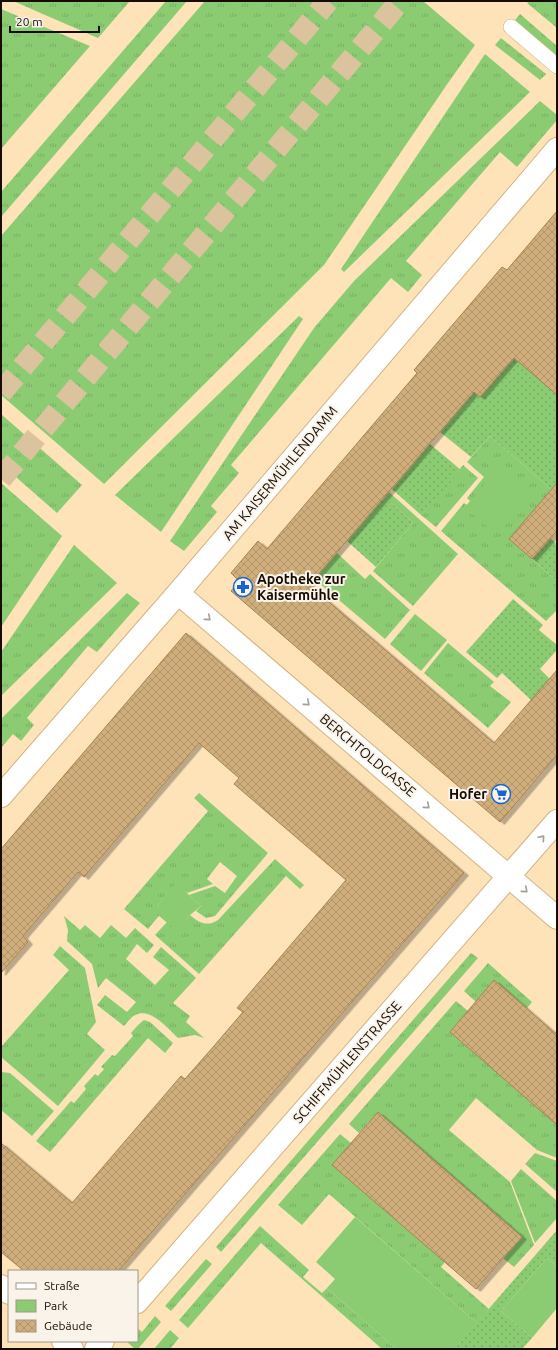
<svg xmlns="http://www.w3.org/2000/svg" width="558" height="1350" font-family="Ubuntu,sans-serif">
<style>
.grass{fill:url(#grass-tufts)}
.park{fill:#8bcc73}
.garden{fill:url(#garden-dots)}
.building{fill:url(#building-cross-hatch);stroke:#a38352;filter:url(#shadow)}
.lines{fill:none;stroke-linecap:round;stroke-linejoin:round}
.motorway-tunnel{stroke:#dbc39d;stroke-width:22;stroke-dasharray:22 11;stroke-linecap:butt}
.service-casing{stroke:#d3b27f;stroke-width:16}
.minor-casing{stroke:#d3b27f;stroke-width:24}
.tertiary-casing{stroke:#d3b27f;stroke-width:24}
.service{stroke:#fff;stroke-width:15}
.minor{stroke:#fff;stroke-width:22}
.tertiary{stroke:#fff;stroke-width:22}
.oneway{stroke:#a29d99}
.labels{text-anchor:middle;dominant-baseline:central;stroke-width:4;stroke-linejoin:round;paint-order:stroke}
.street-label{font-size:14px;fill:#170b00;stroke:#faf3e9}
.poi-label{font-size:14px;font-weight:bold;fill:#170b00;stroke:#faf3e9;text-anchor:start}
</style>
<defs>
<pattern id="grass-tufts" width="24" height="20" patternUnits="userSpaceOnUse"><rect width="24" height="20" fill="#8bcc73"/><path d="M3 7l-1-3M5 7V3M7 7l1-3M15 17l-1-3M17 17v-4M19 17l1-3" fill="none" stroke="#77ae62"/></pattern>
<pattern id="garden-dots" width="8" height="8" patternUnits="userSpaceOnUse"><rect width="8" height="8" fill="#8bcc73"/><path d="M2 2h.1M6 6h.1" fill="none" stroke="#77ae62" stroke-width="1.8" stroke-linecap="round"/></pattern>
<pattern id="building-cross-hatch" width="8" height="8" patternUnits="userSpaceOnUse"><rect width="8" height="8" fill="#cfae7b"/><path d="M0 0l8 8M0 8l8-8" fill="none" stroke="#b19469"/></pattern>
<filter id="shadow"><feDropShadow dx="4.5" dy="2.5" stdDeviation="0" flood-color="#0004"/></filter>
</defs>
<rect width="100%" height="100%" fill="#fee3b9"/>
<path class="grass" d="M13,1h117l-32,37z
M166,1h21l-186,216v-25z
M205,1h218l52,44 -27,38 -124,182 -220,219 -103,-89v-159z
M530,1h27v27l-30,-25z
M1,9l89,37 -89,103z
M520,14l37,32v10l-42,-36z
M501,38l45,36 -6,6 -45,-35z
M485,54l45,38 -186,180 -3,-3z
M540,101l17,14v5l-40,47 -17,-15 -94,109 16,14 -14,17 -17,-14 -160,187 8,8 -28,33 6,6 -33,39 -14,-10 144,-213 40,-47z
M299,316l4,3 -142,213 -46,-37z
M1,414l81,71 -25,28 -56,-49z
M490,436l62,54 -43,49 48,42v29l-11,11 -105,-90 23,-28 3,2 -2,2 35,-42 -30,36 -3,-3 17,-21 -17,-15z
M463,465l15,13 -42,49 -15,-12z
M1,483l61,53 -61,91z
M389,492l69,62 -45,52 -40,-35 40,-48 -28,-26z
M74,545l43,38 -116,113v-44z
M337,553l28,26 5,-5 40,36 -25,29 -78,-66 11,2z
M127,593l13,10 -43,49 -9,-6 -61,72 7,7 -13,16 -8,-7 -12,14v-29z
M415,614l32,26 -26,31 -31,-27z
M448,643l46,39 -4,4 21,16 -23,26 -64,-55z
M199,793l69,60 -53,63 -9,2 -10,-7 5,-5 -12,-11 26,-9 10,7 12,-17 -17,-14 -13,17 6,5 -26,9 -11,-9 -19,22 6,5 -15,18 -24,-20 84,-98 -14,-13z
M275,859l29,26 -4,4 -14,-13 -87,98 -44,-39 12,-13 10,8 13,-15c9,8 18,12 28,5z
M64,916l16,14 5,-5 15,13 11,-13 15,13 9,-10 19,17 -7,8 -10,-9 -11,15 29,26 14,-15 -16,-13 8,-10 32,28 3,3 -23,25 17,13 -4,6 18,16 -9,-3 -17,3c-10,-9 -27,-31 -43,-23 -4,2 -8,8 -11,11l-27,-21 8,-10 22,17 9,-10 -30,-24 -8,10 -6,-24 -25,-23 1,-11z
M60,946l25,22 11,54 -9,12 18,16 -47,56 -57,-49v-10l68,-77 -16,-15z
M471,953l7,5 -257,294 -5,-5z
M488,963l44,39 -5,6 -33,-28 -18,22 -12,-11z
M456,1001l12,10 -18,21 107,93v33l-20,-8 -61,-52 -27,32 61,52 24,63 -20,22 -11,-9 19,-21 -144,-125 -19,21 -10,-9z
M144,1020l6,2 23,21 -8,10 -17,-15 -98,114 -14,-11 35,-40 3,2 12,-14 -2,-3 11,-12 3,2 6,-7 -3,-2 11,-12 3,1 18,-20 -2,-3 7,-8z
M1,1072l9,1 44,38 -22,25 -31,-26z
M340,1134l11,9 -19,22 113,97 -4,5 48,42 -12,14 -148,-129 -27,31 -24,-20z
M535,1153l22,8v31l-32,-28z
M521,1169l36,32v17l-22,25 -24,-62z
M260,1226l49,44 -6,7 19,16 5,-5 69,61h-14l-121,-106 -73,85 -9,-8z
M206,1259l6,5 -41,47 -6,-5z
M155,1316l6,6 -23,27h-3l-9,-8h11v-13l5,4z
M170,1330l9,8 -9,11h-16z"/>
<path class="park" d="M500,465l30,25 -35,43 -30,-25z
M176,883l25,23 -11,9 -13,16 -18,-15 3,-5 -5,-5z
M355,1217l122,106 -23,26h-58l-69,-61 8,-9 -19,-17z
M547,1258l10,8v42l-25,30 -31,-27z"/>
<path class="garden" d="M535,333l22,62v89l-5,6 -62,-54 -19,21 -31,-25 34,-40 6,5z
M430,444l31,26 -40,45 -29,-26z
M385,497l28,26 -37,44 -29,-26z
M550,538l7,6v37l-25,-22z
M513,599l30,26 -4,5 18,15v5l-17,19 10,10 -19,21 -29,-27 -5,5 -31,-26z
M557,1230v36l-10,-8 -46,53 31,27 -10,11h-68z"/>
<path class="building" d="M557,211v184l-43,-37 -34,39 -6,-5 -165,193 185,158 63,-73v85l-57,67 -269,-231 8,-10 -8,-8 27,-32 9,8 150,-176 -3,-3 88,-103 5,3z
M557,483v48l-25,28 -23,-20z
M186,633l278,240 -346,398h-94l-23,-19v-109l71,60 109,-127 4,3 29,-33 29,-34 -6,-4 109,-128 -112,-96 5,-6 -40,-35 -115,134 -6,-5 -55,64 5,6 -27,31v-124z
M494,980l63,55v90l-107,-93z
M378,1112l144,125 -46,52 -144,-124z"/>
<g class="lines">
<path class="motorway-tunnel" d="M1,393l327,-392
M1,479l399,-478"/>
<defs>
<path id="service" d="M511,27l46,39"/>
<path id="minor" d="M1,1286l8,7
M137,1302l420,-481
M63,1341l9,8
M96,1349l7,-8"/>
<path id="tertiary" d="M178,593l379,325
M1,796l177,-203 379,-444"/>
</defs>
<use href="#service" class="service-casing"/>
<use href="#minor" class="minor-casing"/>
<use href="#tertiary" class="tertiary-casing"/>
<use href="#service" class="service"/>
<use href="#minor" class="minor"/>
<use href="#tertiary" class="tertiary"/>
</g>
<defs><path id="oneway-chevron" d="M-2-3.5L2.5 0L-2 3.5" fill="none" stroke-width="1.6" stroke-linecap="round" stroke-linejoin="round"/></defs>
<g class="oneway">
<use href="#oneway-chevron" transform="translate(208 618) rotate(41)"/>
<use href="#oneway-chevron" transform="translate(307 703) rotate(41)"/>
<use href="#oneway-chevron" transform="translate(427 806) rotate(41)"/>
<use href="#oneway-chevron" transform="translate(542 838) rotate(-49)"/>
<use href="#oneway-chevron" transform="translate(525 890) rotate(41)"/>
</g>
<defs>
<symbol id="pharmacy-ring" viewBox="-11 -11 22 22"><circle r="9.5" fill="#faf3e9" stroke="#1566d0" stroke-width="1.5"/><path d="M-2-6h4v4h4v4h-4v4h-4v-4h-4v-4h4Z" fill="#1566d0"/></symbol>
<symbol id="supermarket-ring" viewBox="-11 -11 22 22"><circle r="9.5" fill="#faf3e9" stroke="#1566d0" stroke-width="1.5"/><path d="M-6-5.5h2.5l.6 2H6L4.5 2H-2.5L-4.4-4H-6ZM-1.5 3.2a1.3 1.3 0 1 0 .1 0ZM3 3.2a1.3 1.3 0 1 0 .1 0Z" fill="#1566d0"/></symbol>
</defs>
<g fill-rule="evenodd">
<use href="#pharmacy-ring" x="232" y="576" width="22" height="22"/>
<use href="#supermarket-ring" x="490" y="783" width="22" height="22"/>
</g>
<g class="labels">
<g class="street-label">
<text transform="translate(280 473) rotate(-50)">AM KAISERMÜHLENDAMM</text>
<text transform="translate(368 755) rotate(40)">BERCHTOLDGASSE</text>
<text transform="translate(347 1062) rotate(-49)">SCHIFFMÜHLENSTRASSE</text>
</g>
<g class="poi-label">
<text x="257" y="579">Apotheke zur<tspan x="257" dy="16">Kaisermühle</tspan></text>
<text x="487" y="794" text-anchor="end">Hofer</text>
</g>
</g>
<rect width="558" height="1350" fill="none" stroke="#170b00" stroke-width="4"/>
<rect x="8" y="1270" width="130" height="72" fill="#faf3e9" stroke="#9f968c"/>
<rect x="16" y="1283" width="20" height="6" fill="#ffffff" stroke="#9f968c"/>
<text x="44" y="1290" font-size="12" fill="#170b00">Straße</text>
<rect x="16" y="1300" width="20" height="12" fill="#8bcc73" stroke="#9f968c"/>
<text x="44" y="1310" font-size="12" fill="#170b00">Park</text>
<rect x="16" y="1320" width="20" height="12" fill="url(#building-cross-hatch)" stroke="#9f968c"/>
<text x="44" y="1330" font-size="12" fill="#170b00">Gebäude</text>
<path d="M10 26v6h89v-6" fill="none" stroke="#170b00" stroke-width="2"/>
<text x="16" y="26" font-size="12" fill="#170b00" stroke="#faf3e9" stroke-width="3" paint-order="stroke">20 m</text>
</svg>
